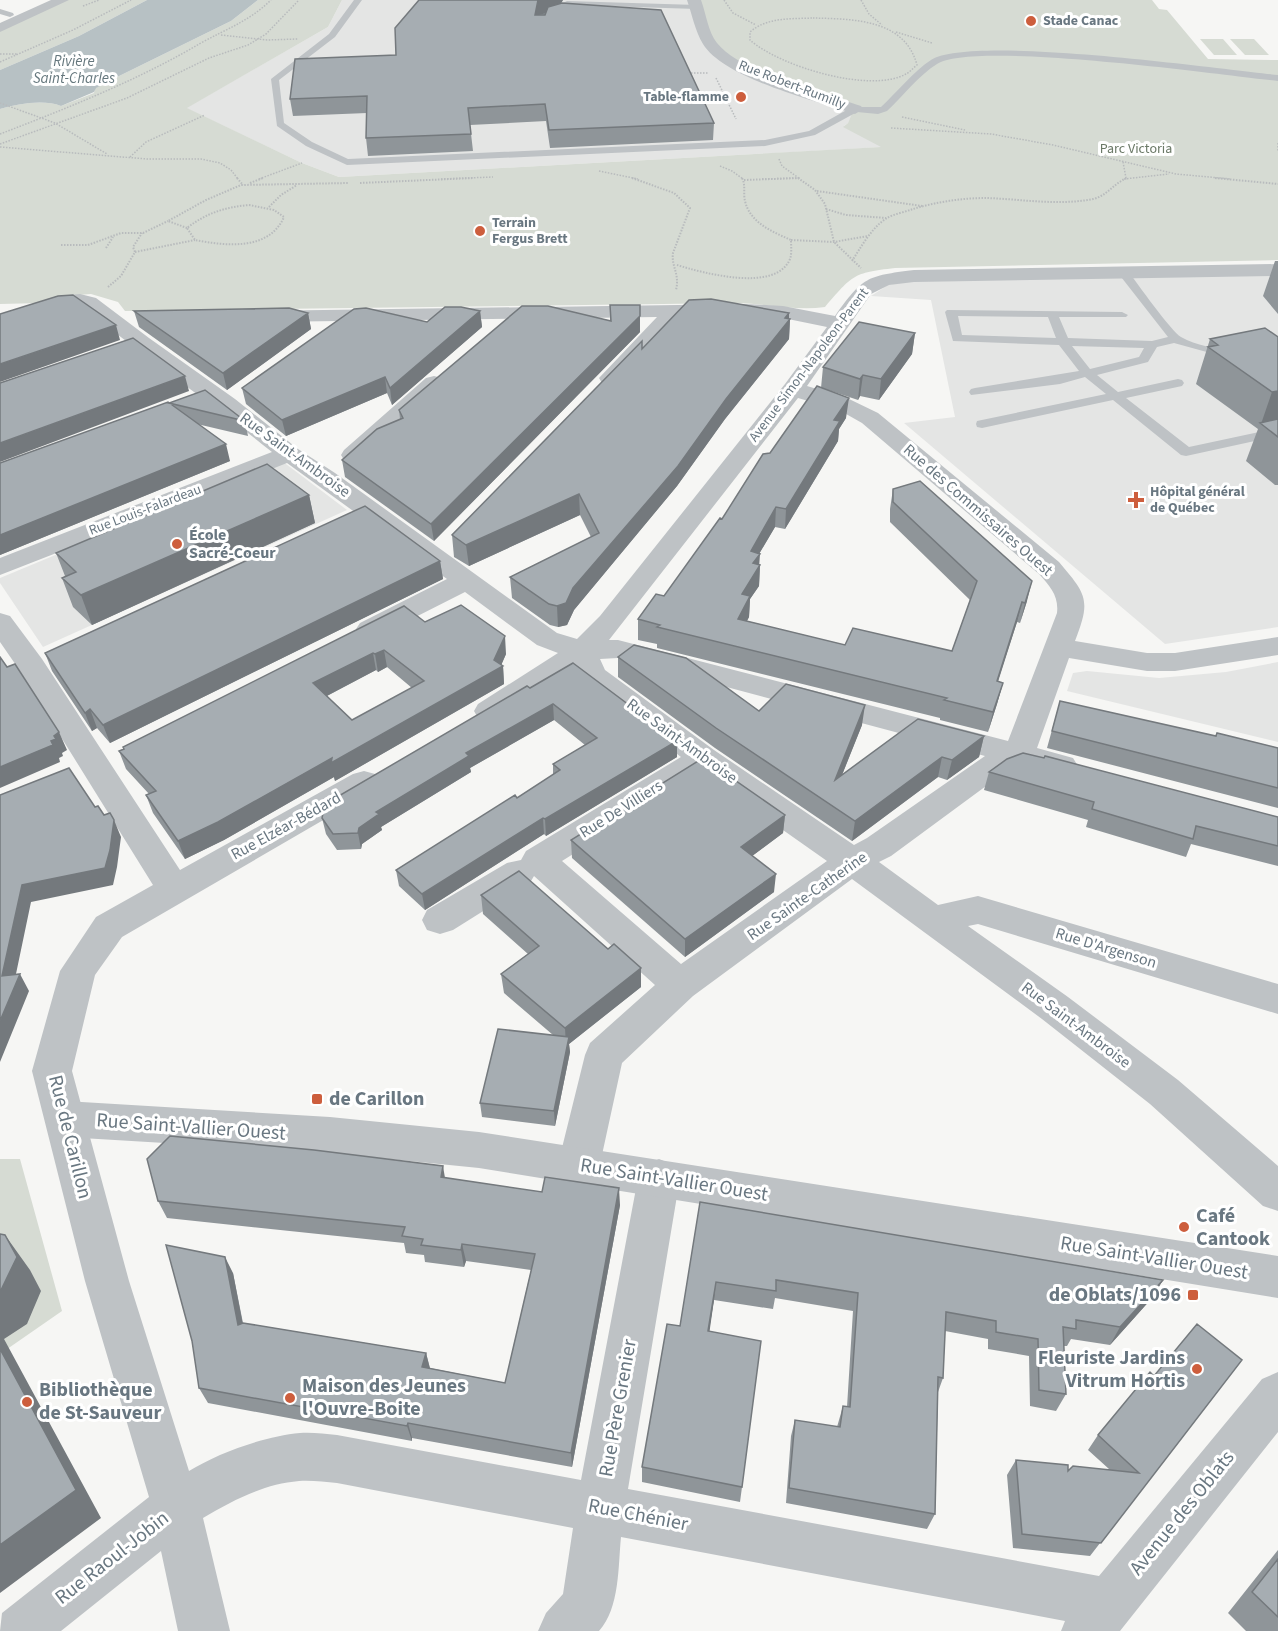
<svg xmlns="http://www.w3.org/2000/svg" width="1278" height="1631" font-family="'Source Sans 3',sans-serif">
<style>
.built{fill:#e4e5e4}
.green{fill:#d6dbd3}
.water{fill:#b7c1c4}
.lines{fill:none;stroke-linecap:round;stroke-linejoin:round}
.path-far1{stroke:#b8bbbd;stroke-width:1.5;stroke-dasharray:1.5 1.5;stroke-linecap:butt}
.path{stroke:#b8bbbd;stroke-width:2;stroke-dasharray:1.5 1.5;stroke-linecap:butt}
.service{fill:#bec2c5;fill-rule:evenodd}
.minor{fill:#bec2c5;fill-rule:evenodd}
.tertiary{fill:#bec2c5;fill-rule:evenodd}
.wall{fill:#8f9599;fill-rule:evenodd}
.shaded-wall{fill:#74797d}
.building{fill:#a6adb2;stroke:#74797d;stroke-width:1.5;fill-rule:evenodd}
.poi-dot{fill:#cd5e3d;stroke:#fff;stroke-width:2}
.labels{text-anchor:middle;dominant-baseline:central;stroke-width:6;stroke-linejoin:round;paint-order:stroke}
.far-poi-label{font-size:14px;font-weight:bold;fill:#697781;stroke:#fff;text-anchor:start}
.far-street-label{font-size:14px;fill:#697781;stroke:#fff}
.far-park-label{font-size:14px;fill:#6b7967;stroke:#fff}
.far-water-label{font-size:15px;font-style:italic;fill:#65777d;stroke:#fff}
.street-label{font-size:16px;fill:#697781;stroke:#fff}
.poi-label{font-size:16px;font-weight:bold;fill:#697781;stroke:#fff;text-anchor:start}
.near-poi-label{font-size:20px;font-weight:bold;fill:#697781;stroke:#fff;text-anchor:start}
.near-street-label{font-size:20px;fill:#697781;stroke:#fff}
</style>
<rect width="100%" height="100%" fill="#f6f6f4"/>
<path class="built" d="M342,0h352l161,109 -7,14 -4,3 39,21 -544,30 -37,-14 -116,-55 142,-81z
M1278,274v353l-113,17 -261,-221 51,-6 -24,-117 -60,-4 17,-11 19,-4z
M282,461l65,49 -304,137 -43,-64v-5z
M1278,662v80l-211,-51 6,-18 14,-2 72,7 67,-6z"/>
<path class="green" d="M62,0h85l-68,36 -79,34v-42z
M258,0h84l-14,27 -141,81 115,55 37,14 542,-30 -38,-20 5,-4 6,-14 -92,-33 -52,-32 -16,-44h458l7,9 8,1 41,49 70,1v200l-383,8c-43,5 -42,7 -70,39 -28,4 -57,-3 -86,-4l-614,8 -7,-9 -27,-8 -27,2 -22,7 -42,1v-195c18,-5 43,-10 61,-3l33,-13 1,-5 16,-8 120,-59z
M1200,39h23l14,16h-23z
M1230,39h24l15,16h-24z
M0,1159h20l42,152 -62,43z"/>
<path class="water" d="M147,0h111l-27,21 -120,59 -15,8 -2,4 -33,14c-18,-7 -43,-2 -61,3v-39l79,-34z"/>
<g class="lines">
<path class="path-far1" d="M724,0l9,13 23,12
M861,0l8,14 13,11
M83,6l16,-6
M813,18c40,1 92,1 104,47 -4,3 -7,7 -11,9 -36,20 -127,-8 -156,-34v-8c17,-15 41,-13 63,-14z
M896,32l36,11
M221,35l46,5 31,-1
M0,54h18
M0,62l73,-32 58,-30
M688,73h20
M716,78l20,41
M0,103l55,20 52,31
M902,117l63,13
M891,128l100,6 62,11 123,29 55,5
M0,134c68,-26 138,-54 201,-91 27,-15 47,-21 70,-43
M1278,143v9
M0,144l127,-46 82,-40 39,-13 18,-11 33,-34
M0,147l147,12h54l19,4 11,7 7,9
M130,157l16,-15 59,-27
M779,159l3,7 18,13
M1123,162l3,16
M720,166l12,5 11,8
M599,171l39,8
M259,179l43,-16
M441,179l52,-2
M762,179l38,-1
M1124,179l45,-5"/>
<path class="path" d="M237,178l6,7
M632,178l42,15 16,15 -17,45c-2,13 7,21 3,37
M798,178l17,12 10,14 9,38 27,26
M1215,178l63,6
M744,180l56,-2
M250,183l13,-5
M360,183l114,-5
M817,191l105,15
M249,205l25,5 10,7c-15,34 -58,29 -89,23l-8,-12c19,-15 39,-21 62,-23z
M269,207l12,-12 16,-10
M826,209l20,6 40,3
M187,228l-19,-7 38,-21 35,-15 108,-2
M791,240l43,2 34,-6
M61,245h27l33,-12h22l25,-12
M106,248l7,-11
M135,252l60,-12
M852,261c9,-14 20,-34 35,-43 7,-4 18,-6 26,-9 23,-7 49,-11 73,-11 35,1 72,8 107,1 14,-3 21,-16 34,-21
M677,265c26,8 99,28 113,-6 2,-5 1,-14 1,-19 -18,-8 -41,-17 -46,-39 -2,-8 1,-16 -3,-23
M108,287l13,-11 14,-24 -2,-5 9,-14"/>
<path class="service" d="M354,0h8l-27,37 -56,43 5,43 28,19 36,17 417,-19 44,-9 43,-24h29c15,-14 33,-36 50,-47 41,-26 287,9 347,15v6c-56,-6 -305,-41 -341,-17 -18,11 -34,32 -50,47l-9,3 -21,-2 -42,23 -50,11 -418,19 -41,-19 -29,-20 -6,-47 58,-45z
M567,1l130,4 4,2 -4,2 -127,-4 -3,7h10v4h-18l4,-13z
M0,9l13,4 1,2 -4,2 -10,-3z
M1124,270l4,1c9,12 43,60 53,66 28,16 67,13 97,7v8l-40,4 -24,-2 -40,-11 -17,4 -9,15 -51,13 21,17 60,-13 4,1 2,3 -2,3 -56,12 63,49 89,-19v8l-92,20 -5,-1 -68,-55 -131,28 -5,-1 -1,-3 1,-3 129,-27 -21,-17 -25,7 -89,11 -2,-3 2,-3 4,-1 104,-17 -20,-26 -106,-4 -8,-29 2,-2 175,2 6,3 -2,2h-67l9,21 84,3 16,-4 -50,-64zM958,316l90,1 8,21 -94,-3zM1072,346l72,2 -5,9 -49,12z"/>
<path class="minor" d="M51,0h18l-69,32v-9z
M687,0h14c5,13 7,32 16,43 25,31 106,50 144,63l2,3 -8,5 -6,-2c-37,-12 -125,-34 -146,-68 -8,-13 -11,-30 -16,-44z
M1278,264v12l-364,6 -25,3 -18,9 -64,92 40,12 31,15 181,149c28,33 32,38 16,79l72,12h28l103,-16v18l-103,16h-28l-78,-13 -32,90 36,10 5,8 -5,8 -11,3 -41,-11 -20,9 -110,81 -12,6 59,43 40,-9 300,88v30l-300,-90 -10,2 100,71 110,83 100,86v45l-15,-5 -113,-102 -108,-85 -190,-140 -159,117 -71,67 -22,101 -6,13 -15,6 -15,-6 -6,-13 27,-109 5,-12 65,-58 -121,-109 -3,5 -78,49 -13,4 -13,-4 -5,-10 5,-10 80,-47 14,-3 5,-9 155,-94 -98,-75 -8,-13 -75,49 -11,3 -11,-3 -4,-7 4,-7 80,-51 -21,-8 -72,-53 -85,43 -10,3 -10,-3 -4,-6 4,-6 87,-44 -160,-116 -287,112v-17l272,-106c-62,-50 -127,-95 -190,-145l-20,2 -62,21v-13l37,-14 33,-8 10,-1 16,4 53,40 86,61 63,50 37,24 222,160 20,6 23,-23 185,-232 42,-57 -44,-9 -102,-1 -63,66 -8,2 -8,-2 -3,-5 58,-61 -393,5 -8,-1 -3,-5 3,-5 490,-7 37,2 52,10c28,-39 31,-40 79,-46zM798,398l41,12 23,13 177,151c11,12 20,22 18,39l-49,128 -390,-101h-9zM618,658l367,98 -118,82 -13,7 -140,-95 -109,-80 -5,-11zM702,773l125,88 -146,103 -119,-103z
M434,376l8,2 3,5 -3,5 -80,72 -9,2 -9,-2 -3,-5 3,-5 82,-72z
M0,613l10,3 32,43 138,211 173,-96 11,-3 11,3 5,8 -5,8 -253,147 -27,38 -23,96 57,210 60,190c29,-18 76,-35 111,-38 12,-1 25,1 37,2l244,45 57,-302 6,-13 15,-6 15,6 6,13 -52,311 471,87 163,-197 16,-7v60l-158,199h-59l4,-10 -444,-84c-3,29 -1,71 -22,94h-61l8,-18 17,-19 10,-66 -236,-45c-12,-1 -26,-3 -38,-2 -35,3 -66,19 -96,37l27,113h-52l-17,-80 -100,80h-61l2,-18 147,-116 -64,-216 -53,-210 28,-100 36,-54 57,-32 -133,-214 -20,-29z"/>
<path class="tertiary" d="M65,1101l265,16 149,15 799,124v42l-799,-130 -149,-15 -265,-16 -14,-6 -6,-12 6,-12z"/>
</g>
<path class="wall" d="M563,0l-2,3 153,120 -1,17 -163,8 -4,-27 -76,4 3,26 -105,5 -2,-18 1,-25 -74,3 -3,-17 106,-44z
M1275,261h3v53l-15,-18z
M610,305l30,27 -206,209 -89,-64 -3,-17 58,-41 -1,-9 211,-90z
M134,311l174,2 3,16 -84,61 -88,-63z
M480,311l2,16 -90,78 -5,-12 -101,43 -40,-32 -4,-16 185,-66z
M789,319h1l-1,20 -64,80 -48,67 -103,124 -7,15 -9,2 -8,-2 -38,-27 -2,-21 81,-40 -11,-22 -111,51 -15,-9 -2,-22 190,-186z
M915,333l-3,21 -33,46 -19,-4 -2,4 -30,-10 18,28 -7,11 -1,12 -53,88 -10,-2 -16,27v11h1l-1,21 -9,13 -1,18 -2,4 98,24 107,6 18,-51 -80,-78v-13l3,-20 134,112 -7,22 -3,-1 -19,60 5,1 -6,21 -9,28 -48,-12v-2l-283,-70v-4l-19,-4v-21l26,-23 58,-77 48,-66 51,-65 2,-21z
M1278,337v148h-3l-29,-24 12,-32 -62,-45 14,-45z
M169,403l76,18 3,15 -51,-12 33,37 -230,94v-92z
M309,495l6,28 -223,102 -19,-18 -11,-29 3,-2 -9,-23z
M440,561l3,18 -333,164 -13,-15 -5,3 -40,-60 -7,-18z
M425,622l81,32 -5,11 2,1 1,18 -169,97 -1,-4 -110,63 -39,19 -32,-46 -7,-18 3,-1 -23,-25 -7,-18 5,-2 -1,-2zM387,667l25,21 -60,32 -25,-24 49,-26 2,2z
M618,657l141,54 103,14 -20,50 142,-39 -5,21 -32,23 -9,-3 -86,64 -137,-93 -97,-71z
M530,688l147,69 -131,79 -2,-2 -119,76 -26,-24 -3,-16 121,-72 36,-23v-11l32,-19 -31,-25 -84,48 1,4 -90,55 1,3 -20,14 -1,5 -24,1 -11,-16 -4,-16z
M1060,701l155,35 2,-3 61,15v60l-231,-60z
M989,772l289,45v49l-87,-22 -5,13 -100,-30 2,-7 -104,-30z
M785,815l-2,18 -31,23 22,36 -89,65 -113,-99 -1,-18z
M481,895l127,54 33,19v19l-72,57 1,8 -15,74 -73,-9 -2,-14 73,-68 -49,-42 -3,-19 27,-20 -45,-40z
M445,1178l175,27 -48,262 -160,-29v3l-204,-38 -9,-15 34,-115 10,50 183,30 4,15 75,15 26,-113 -65,-9 -2,6 -39,-5 -1,-7 -18,-2 -2,-10 -237,-25 -9,-17z
M700,1202l463,78 -11,18 -42,47 -39,-6 -4,7h-3l2,48 -10,17 -26,-5 -1,-50 -41,-7v-10l-43,-8 -2,47 -5,14 -3,122 -8,15 -141,-26 5,-67 4,-16 42,7 6,-21 4,1 6,-96 -78,-13 -2,11 -59,-9 -5,31 33,156 -2,15 -98,-20v-15l38,-141z
M1242,1360l-152,196 -77,-8 -6,-73 9,-15 52,11 41,-2 -21,-19 10,-15 56,-59z
M1278,1550v81h-32l-18,-18z"/>
<path class="shaded-wall" d="M538,0h25l-6,10 -18,5h-4z
M480,311l2,16 -90,78 -2,-17z
M308,313l3,16 -84,61 -4,-17z
M789,313v8l1,-2 -1,20 -64,80 -48,67 -103,124 -7,15 -9,2 -1,-21 169,-207z
M640,316v16l-206,209 -3,-17z
M116,325l4,15 -120,42v-18z
M915,333l-3,21 -33,46 2,-21z
M863,375l-3,21 -2,4 2,-21z
M185,376l4,15 -189,71v-19z
M385,377l2,16 -101,43 -4,-16z
M1278,391v31l-17,2 11,-32z
M849,398l-3,20 -7,11 -1,12 -53,88 1,-20 48,-89z
M226,444l4,17 -230,94v-20z
M579,494l1,21 -111,51 -3,-21z
M309,495l6,28 -223,102 -11,-30z
M776,507l-1,20 -19,32 4,-5 -1,14 1,-3 -1,21 -9,13 -1,18 -12,22 1,-20 4,-25 9,-43z
M440,561l3,18 -333,164 -7,-18z
M1032,581l-5,20 -7,22 5,-20z
M1022,602l-5,20 -26,80 6,-21z
M505,636l1,18 -6,14 3,-2 1,18 -169,97 -1,-4 -110,63 -39,19 -7,-18 316,-181z
M384,650l3,17 -9,5 -3,-18z
M373,653l3,17 -59,31 -4,-18z
M1003,683l-6,21 -9,28 5,-20z
M553,704l1,16 -84,48 1,4 -90,55 1,3 -20,14 -1,5 -3,-16 1,-5 17,-16 90,-59z
M865,705l-3,20 -30,75 3,-20z
M90,709l7,19 -5,3 -7,-18z
M59,732l8,18 -5,3 1,3 -4,2 1,4 -60,26v-21l51,-26 3,-5z
M984,736l-5,21 -32,23 5,-20z
M677,741v16l-131,79 -1,-17z
M942,757l-4,20 -86,64 3,-20z
M785,815l-2,18 -43,32 1,-18z
M543,818l1,16 -119,76 -3,-16z
M114,820l7,17 -4,30 -4,18 -82,17 -19,91 -10,-17 20,-91z
M776,874l-2,18 -89,65v-18z
M641,968v19l-72,57 1,8 -15,74 -1,-15 12,-65 -1,-18z
M20,974l9,17 -29,71v-41z
M443,1166l3,18 -5,-7z
M619,1188l1,17 -48,262 -1,-14z
M5,1235l25,35 11,21 -14,33 -23,15 97,179 -101,75v-302z
M462,1244l4,17 -2,6 -3,-17z
M225,1257l8,16 13,68 -8,-16z
M1163,1280l-11,18 -42,47 10,-18z
M716,1282l-2,18 -7,49 1,-18z
M426,1353l4,16 -8,-2z
M408,1423l4,15v3l-5,-15z"/>
<path class="building" d="M419,0h121h-2l-3,15h10l3,-8 14,-4 99,7 53,113 -165,7 -4,-26 -77,4 3,26 -105,4 1,-42 -77,3 5,-40 101,-4 -1,-27z
M73,295l43,30 -116,39v-50l58,-18z
M711,299l78,14 -4,5 5,1 -64,80 -48,67 -105,122 -7,15 -9,3 -8,-2 -39,-27 89,-44 -20,-39 -113,51 -14,-10 190,-194v8l47,-49z
M610,305h30v11l-209,208 -89,-64 35,-31 26,-11 -4,-8 123,-104h26l63,15z
M445,307h16l19,4 -90,77 -5,-11 -103,43 -40,-32 112,-79 12,-1 61,14z
M289,308l19,5 -85,60 -89,-62z
M859,322l56,11 -34,46 -18,-4 -3,4 -37,-12z
M1265,328l13,9v54l-6,1 -64,-45 10,-2 -8,-6z
M133,338l52,38 -185,67v-60z
M817,386l32,12 -15,22 6,1 -54,88 -10,-2 -25,44 9,3 -7,9 7,2 -18,29 8,2 -12,23 107,26 8,-17 99,23 25,-70 -84,-79v-13l27,-8 112,100 -7,22 -3,-1 -25,79 6,2 -10,29 -49,-12 3,-2 -290,-71 3,-2 -22,-6 18,-25 8,2 56,-78 2,1 41,-65 7,-1z
M205,390l40,31 -76,-18z
M168,402l58,42 -226,91v-72z
M1278,419v18l-18,-14z
M267,464l42,31 -228,100 -19,-17 14,-6 -20,-19z
M365,506l75,55 -337,164 -13,-16 -5,4 -40,-60z
M461,605l44,31 -11,24 9,6 -172,97 1,-5 -114,64 -40,19 -32,-46 10,-4 -37,-40 5,-2 -1,-2 281,-141 21,16zM384,650l40,31 -72,39 -39,-37 60,-30 2,1z
M634,645l52,13 73,53 27,-27 79,21 -30,75 83,-61 66,17 -32,24 -10,-3 -87,64 -139,-93 -98,-71z
M0,657l7,10 8,-3 44,68 -5,4 2,3 -5,2 2,4 -53,22z
M573,663l104,78 -132,78 -2,-1 -121,76 -26,-24 119,-75 2,3 43,-28 -7,-6 44,-26 -44,-34 -87,49 3,3 -93,56 3,2 -20,14 -1,5 -25,1 -11,-16 3,-14 202,-118 3,2z
M1060,701l156,35 1,-3 61,15v40l-226,-57z
M1023,753l21,5 1,-2 233,61v29l-82,-20 -3,13 -101,-30 2,-7 -105,-30 18,-13z
M703,758l82,57 -44,32 35,27 -91,65 -114,-99z
M69,768l26,39 3,-1 6,9 6,-2 4,7 -4,30 -5,18 -83,17 -20,91 18,-2 -20,47v-226z
M519,871l89,78 6,-5 27,24 -76,60 -64,-54 38,-28 -58,-51z
M498,1029l71,8 -15,74 -74,-8z
M170,1136l144,14 129,16 -2,11 101,15 3,-15 74,11 -48,265 -163,-30 -1,3 -208,-38 -7,-47 -26,-96 59,12 13,68 5,-2 183,30 -4,14 83,16 30,-129 -73,-10 -1,6 -40,-5 2,-6 -21,-3 3,-9 -247,-26 -11,-42z
M700,1202l463,78 -43,47 -44,-7v9l-13,-2 3,67 -27,-4 -1,-51 -42,-7v-11l-50,-9 -3,66 -5,-1 -3,137 -146,-26 6,-68 45,7 3,-21 7,1 8,-114 -82,-13v11l-60,-9 -8,49 53,10 -19,146 -100,-20 25,-143 13,2z
M0,1234l5,1 12,22 -16,33 -1,1z
M1197,1324l45,36 -141,183 -79,-9 -6,-74 52,5v6l5,-5 66,7 -41,-38 52,-63 4,4z
M0,1349l76,141 -76,55z
M1278,1559v58l-26,-25z"/>
<g class="poi-dot">
<circle cx="1031" cy="21" r="6"/>
<circle cx="741" cy="97" r="6"/>
<circle cx="480" cy="231" r="6"/>
<path d="M1133 491h6v6h6v6h-6v6h-6v-6h-6v-6h6z"/>
<circle cx="177" cy="544" r="6"/>
<rect x="311" y="1093" width="12" height="12" rx="3"/>
<circle cx="1184" cy="1227" r="6"/>
<rect x="1187" y="1289" width="12" height="12" rx="3"/>
<circle cx="1197" cy="1369" r="6"/>
<circle cx="290" cy="1398" r="6"/>
<circle cx="27" cy="1402" r="6"/>
</g>
<g class="labels">
<g class="far-poi-label">
<text x="1043" y="21">Stade Canac</text>
<text x="729" y="97" text-anchor="end">Table-flamme</text>
<text x="492" y="223">Terrain<tspan x="492" dy="16">Fergus Brett</tspan></text>
<text x="1150" y="492">Hôpital général<tspan x="1150" dy="16">de Québec</tspan></text>
</g>
<g class="far-street-label">
<text transform="translate(792 85) rotate(21)">Rue Robert-Rumilly</text>
<text transform="translate(809 365) rotate(-53)">Avenue Simon-Napoleon-Parent</text>
<text transform="translate(145 510) rotate(-21)">Rue Louis-Falardeau</text>
</g>
<g class="far-park-label">
<text x="1136" y="149">Parc Victoria</text>
</g>
<g class="far-water-label">
<text x="74" y="61">Rivière<tspan x="74" dy="17">Saint-Charles</tspan></text>
</g>
<g class="street-label">
<text transform="translate(295 455) rotate(36)">Rue Saint-Ambroise</text>
<text transform="translate(978 510) rotate(41)">Rue des Commissaires Ouest</text>
<text transform="translate(682 741) rotate(36)">Rue Saint-Ambroise</text>
<text transform="translate(621 809) rotate(-32)">Rue De Villiers</text>
<text transform="translate(286 826) rotate(-29)">Rue Elzéar-Bédard</text>
<text transform="translate(807 896) rotate(-35)">Rue Sainte-Catherine</text>
<text transform="translate(1106 948) rotate(17)">Rue D'Argenson</text>
<text transform="translate(1076 1025) rotate(37)">Rue Saint-Ambroise</text>
</g>
<g class="poi-label">
<text x="189" y="535">École<tspan x="189" dy="18">Sacré-Coeur</tspan></text>
</g>
<g class="near-poi-label">
<text x="329" y="1099">de Carillon</text>
<text x="1196" y="1216">Café<tspan x="1196" dy="23">Cantook</tspan></text>
<text x="1181" y="1295" text-anchor="end">de Oblats/1096</text>
<text x="1185" y="1358" text-anchor="end">Fleuriste Jardins<tspan x="1185" dy="23">Vitrum Hortis</tspan></text>
<text x="302" y="1386">Maison des Jeunes<tspan x="302" dy="23">l'Ouvre-Boite</tspan></text>
<text x="39" y="1390">Bibliothèque<tspan x="39" dy="23">de St-Sauveur</tspan></text>
</g>
<g class="near-street-label">
<text transform="translate(191 1127) rotate(4)">Rue Saint-Vallier Ouest</text>
<text transform="translate(70 1137) rotate(76)">Rue de Carillon</text>
<text transform="translate(674 1180) rotate(9)">Rue Saint-Vallier Ouest</text>
<text transform="translate(1154 1258) rotate(9)">Rue Saint-Vallier Ouest</text>
<text transform="translate(618 1408) rotate(-80)">Rue Père Grenier</text>
<text transform="translate(1182 1513) rotate(-51)">Avenue des Oblats</text>
<text transform="translate(638 1515) rotate(11)">Rue Chénier</text>
<text transform="translate(112 1558) rotate(-38)">Rue Raoul-Jobin</text>
</g>
</g>
</svg>
